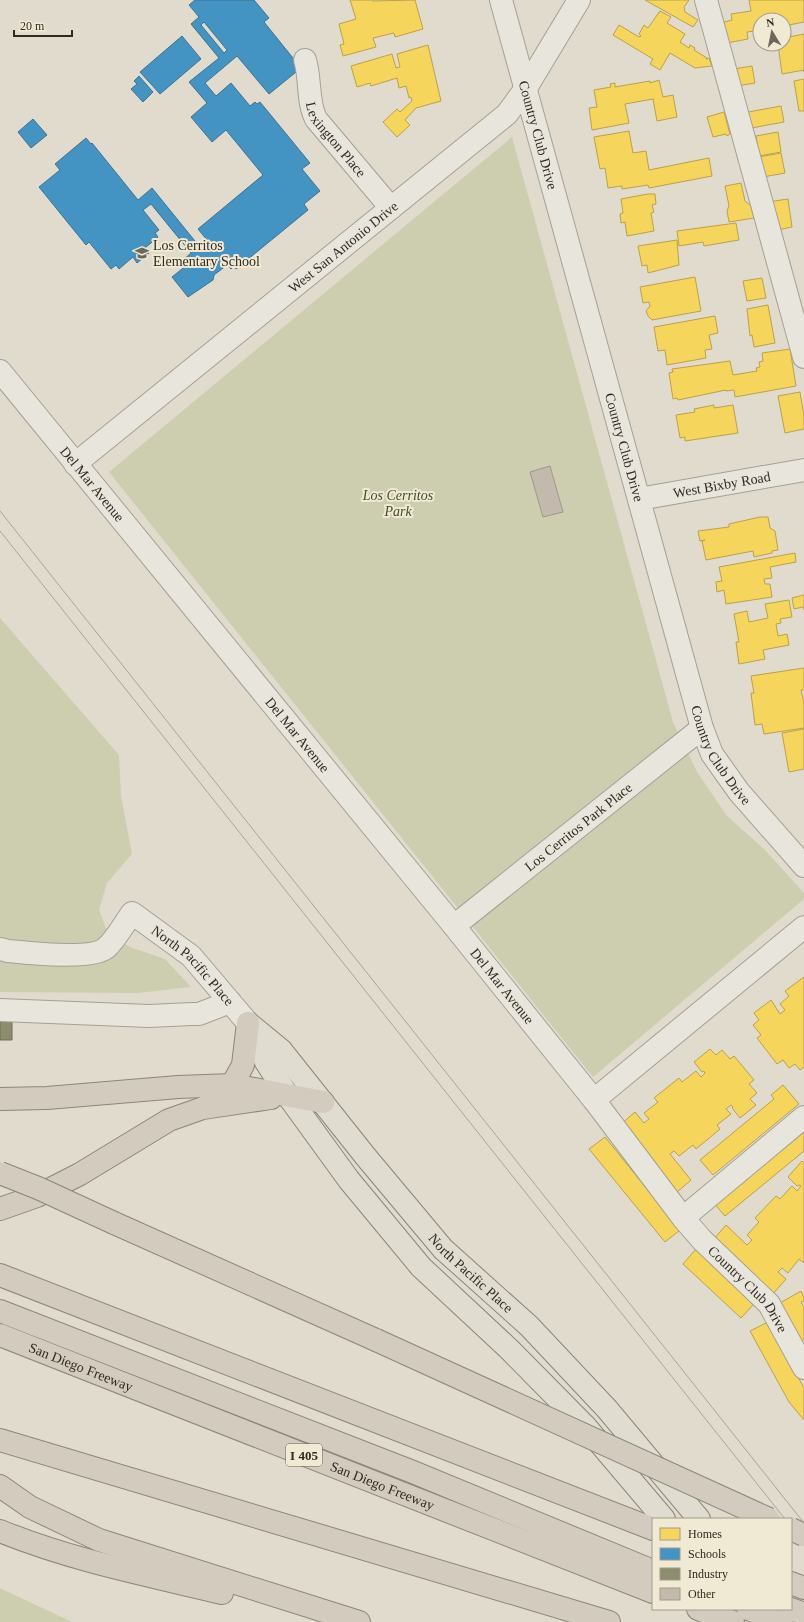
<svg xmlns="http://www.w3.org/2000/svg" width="804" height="1622" font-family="Georgia,serif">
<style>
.green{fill:#cdceb0}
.homes{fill:#f6d55c;stroke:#bba14a}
.schools{fill:#4393c3;stroke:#3e7392;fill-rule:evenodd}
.industry{fill:#8c8c6e;stroke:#716e56}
.building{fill:#c3baad;stroke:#9f978c}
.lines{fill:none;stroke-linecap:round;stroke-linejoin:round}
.minor-casing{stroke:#a5a095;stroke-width:24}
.major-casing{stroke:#8b867c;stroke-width:24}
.highway-casing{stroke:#8b867c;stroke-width:24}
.minor{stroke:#e8e5dd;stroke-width:22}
.major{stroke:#e0dccf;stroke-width:22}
.highway{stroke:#d2cbbe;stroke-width:22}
.tram{stroke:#a8a59d;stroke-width:1}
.highway-bridge-casing{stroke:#8b867c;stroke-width:24;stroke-linecap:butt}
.highway-bridge{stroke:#d2cbbe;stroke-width:22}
.labels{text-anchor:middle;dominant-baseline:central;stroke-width:4;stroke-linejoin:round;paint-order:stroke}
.shield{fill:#f0e9d3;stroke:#6b6355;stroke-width:1}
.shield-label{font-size:13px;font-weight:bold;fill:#32291f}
.street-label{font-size:14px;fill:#32291f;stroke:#f0e9d3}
.poi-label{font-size:14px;fill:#32291f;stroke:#f0e9d3;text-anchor:start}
.park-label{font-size:14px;font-style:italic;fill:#414c28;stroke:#f0e9d3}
</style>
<rect width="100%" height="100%" fill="#e0dbcc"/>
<path class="green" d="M512,137l161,585 24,50 30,44 38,34 39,43v6l-211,178 -484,-605z
M0,618l119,137 2,41 11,58 -25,29 -8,27 9,24 22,13 35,12 26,28 -53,6 -138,-1z
M0,1588l72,34h-72z"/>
<path class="homes" d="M350,0h23v1l42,-1 8,29 -28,8 -1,-4 -21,5 3,9 -33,9 -3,-11 4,-1 -5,-20 17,-5z
M645,0h44l-5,7 1,5 13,8 -5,7z
M749,0h55v22l-20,4v-6h-24v10l-13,2 1,7 -21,4 -3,-21 8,-2 -1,-6 20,-3z
M660,11l11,6 -4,6 18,11 -5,8 9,6 1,-3 5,3 -1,2 13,8 -1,1 3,-1 3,8 -17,2 -25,-15 -10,17 -10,-6 3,-5 -40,-24 6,-10 20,12 2,-1 -2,-2 5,-9 4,3z
M804,34v38v-2l-22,4 -4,-30h6v-6z
M428,45l13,56 -25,7 -11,12 5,5 -13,12 -14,-15 14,-13 3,3 12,-11 -1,-4 -2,1 -3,-12 -7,2 -2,-10 -26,8 -1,-3 -13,4 -6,-21 41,-12 4,14 4,-1 -3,-13z
M752,66l3,17 -18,3 -3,-17z
M804,79v32h-5l-5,-30z
M659,80l4,17 10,-2 4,22 -20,4 -4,-22 -28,5 4,19 -37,7 -3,-22 8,-1 -3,-17 17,-3 -1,-3 5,-1v4l35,-6v2z
M781,106l3,16 -38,7 -3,-16z
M724,112l6,22 -3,2 -1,-2 -13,3 -6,-20z
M629,131l4,22 13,-2 3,19 60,-12 3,18 -63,12 -1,-3 -26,4v-3l-14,2 -3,-20 -5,1 -6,-32z
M778,132l3,20 -22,4 -3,-20z
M781,153l4,20 -22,4 -4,-20z
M741,183l4,18 6,5 3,12 -25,4 -2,-11 2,-5 -4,-20z
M648,194h7l1,10 -4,1 2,7 -3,1 3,18 -27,5 -2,-14 -4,1 -1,-9 3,-1 -2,-14z
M788,199l4,28 -20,4 -4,-29z
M736,223l3,17 -35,6 -1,-4 -24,4 -2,-15z
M677,240l2,25 -31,8 -1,-8 -5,1 -4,-20z
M695,277l6,34 -49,9 -4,-4 -2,-5 4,-5 -1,-4 -6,1 -3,-16z
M762,278l4,20 -19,3 -4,-20z
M768,305l7,38 -21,4 -2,-12 -2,1 -3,-27z
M715,316l3,17 -9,2 3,14 -7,1 1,8 -39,7 -2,-15 -7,1 -4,-24z
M790,349l6,37 -61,11 -1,-7 -8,1v-1l-48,10 -1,-2 -4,1 -4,-26 4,-1 -1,-3 58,-8 3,14 24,-4 -1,-3 4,-1 -1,-5 4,-1 -1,-8z
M800,392l4,24v13l-19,4 -7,-37z
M714,405v3l19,-3 5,28 -53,8v-4l-5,1 -4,-23 19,-3 -1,-3z
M760,517h8l2,11 5,3 3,19 -6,1v2l-18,4 -1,-6 -47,9 -4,-19 3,-1 -5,1 -2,-10 31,-4v-3z
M795,553l1,9 -26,5 2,11 -8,1 1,5h5l2,13 -46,7 -2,-14 -7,2 -1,-10 6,-1 -3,-14z
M804,595v15l-1,-3 -9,2 -2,-11z
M789,600l3,17 -12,2 1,4 -5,1 2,12 9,-2 2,11 -26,5 2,9 -26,5 -3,-22h3l-5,-28 13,-3 2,11 19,-4 -3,-14z
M804,668v22h-3l3,14v24l-40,6 -2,-10 -7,1 -4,-32h3l-3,-17z
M804,729v40l-15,3 -7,-39z
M804,977v90l-4,3 -5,-6 -6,4 -6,-8 -6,4 -20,-26 4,-3 -8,-10 6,-5 -5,-7 17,-13 9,14 5,-4 -5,-6 9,-8 -4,-5z
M710,1049l6,6 6,-5 8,9 4,-3 20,24 -5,4 8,9 -7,6 6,6 -16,13 -8,-10 1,-1 -2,-2 -5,4 5,5 -14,11 3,4 -24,20 -3,-4 -14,11 -5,-5 -4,3 21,26 -15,13 -56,-68 15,-13 9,11 5,-4 -5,-6 14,-11 -4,-4 25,-20 3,4 14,-11 5,6 4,-4 -1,-2 -2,1 -8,-10z
M783,1085l16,19 -86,71 -13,-15 74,-61 -3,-4z
M804,1126v25l-79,65 -13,-15z
M605,1137l75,93 -15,12 -76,-93z
M802,1161l2,2v100l-5,-4 -11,14 -6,-5 -4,4 8,7 -13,15 -60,-54 13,-15 21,20 5,-5 -5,-5 12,-13 -4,-4 21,-22 4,3 12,-13 5,5 4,-5 -2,-1 -2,1 -9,-9z
M696,1249l58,55 -13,14 -58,-54z
M801,1291l3,7v3l-3,1 3,5v40l-24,-44z
M768,1322l36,66v32l-15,-18 -39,-71z"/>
<path class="schools" d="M195,0h59l15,18 -5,4 37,46 -32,26 -32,-38 -32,27 11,13 15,-13 19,23 5,-4 2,2 3,-2 50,61 -8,6 18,22 -16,13 4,6 -72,59 -2,-3 -3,3 -4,-4 -13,10 -1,5 -25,17 -16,-20 15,-12 -4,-5 8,-7 -40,-49 -8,6 16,20 -4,3 3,4 -13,11 4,5 -12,10 -4,-6 -14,12 -3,-4 -5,4 -22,-27 -3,3 -47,-58 21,-17 -5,-6 31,-26 5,6 1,-1 46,57 14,-12 47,58 8,-6 -9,-11 65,-54 -37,-45 -14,12 -21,-25 16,-14 -18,-21 30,-24 -28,-34 8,-7 -10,-12zM204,22l23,28 -3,3 -23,-28z
M182,36l19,23 -41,35 -20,-22z
M139,76l14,16 -10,10 -12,-13 6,-5 -3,-3z
M33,119l14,16 -16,13 -13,-16z"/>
<path class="industry" d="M0,1016h12v24h-12z"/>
<path class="building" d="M550,466l13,46 -20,5 -13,-45z"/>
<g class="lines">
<defs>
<g id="minor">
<path id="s1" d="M501,0l201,728 10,26 27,38 65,74"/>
<path d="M706,0l98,357"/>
<path id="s2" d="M305,60c6,19 2,42 11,59l75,89"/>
<path id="s3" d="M0,371l454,555 140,174 89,118 19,22 67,64 35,64"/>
<path id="s4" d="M75,464l432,-350 19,-26 53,-88"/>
<path id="s5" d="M639,499l165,-29"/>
<path id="s6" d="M454,926l248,-198"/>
<path id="s7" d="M0,949l8,2c20,2 83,9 98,-3 10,-9 18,-24 26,-35l59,43 57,67"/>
<path d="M0,1010l149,6 43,-2h7l31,-12"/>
<path d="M594,1100l210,-173"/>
<path d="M683,1218l121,-101"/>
</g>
<g id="major">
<path id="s8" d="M248,1023l33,27 85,107 77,92 86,77 78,83 92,110"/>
<path d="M250,1028l16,34 22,34 61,84 72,87 88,82 77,78 78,92"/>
</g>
<g id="highway">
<path d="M226,1096l17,-31 5,-42"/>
<path d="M0,1099l47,-1 131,-11 55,-2 90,17"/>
<path d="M0,1209l37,-13 43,-22 89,-54 34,-12 68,-10"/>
<path d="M114,1223l262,117"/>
<path d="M0,1275l653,254"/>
<path d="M0,1311l413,161 240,99"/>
<path id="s9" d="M0,1335l653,257"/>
<path d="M0,1440l609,182"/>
<path d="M0,1486l30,21 69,33 260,82"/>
<path d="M0,1531c71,29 147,44 222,62"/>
<path d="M791,1583l13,5"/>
<path d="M698,1609l35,13"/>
<path d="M748,1609l33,13"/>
<path d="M791,1609l13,5"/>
</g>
</defs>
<use href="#minor" class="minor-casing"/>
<use href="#major" class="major-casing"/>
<use href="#highway" class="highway-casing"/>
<use href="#minor" class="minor"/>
<use href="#major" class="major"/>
<use href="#highway" class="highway"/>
<path class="tram" d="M0,511l804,1012
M0,531l785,988
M791,1527l13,16"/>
<defs>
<path id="highway-bridge" d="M0,1173l38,15 76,35
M376,1340l393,179
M791,1529l13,6"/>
</defs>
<use href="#highway-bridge" class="highway-bridge-casing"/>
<use href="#highway-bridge" class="highway-bridge"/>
</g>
<defs>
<symbol id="school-bare" viewBox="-9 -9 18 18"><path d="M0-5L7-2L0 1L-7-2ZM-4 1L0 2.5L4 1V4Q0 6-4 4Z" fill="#6f675c" stroke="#f0e9d3" stroke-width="2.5" paint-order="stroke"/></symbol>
</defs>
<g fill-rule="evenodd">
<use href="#school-bare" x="132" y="243" width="20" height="20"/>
</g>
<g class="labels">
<rect class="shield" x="286" y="1444" width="36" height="22" rx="3"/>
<g class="shield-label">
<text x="304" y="1455">I 405</text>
</g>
<g class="street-label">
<text stroke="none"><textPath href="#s1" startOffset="140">Country Club Drive</textPath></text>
<text stroke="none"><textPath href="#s2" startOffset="88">Lexington Place</textPath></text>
<text stroke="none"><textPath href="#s4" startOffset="345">West San Antonio Drive</textPath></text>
<text stroke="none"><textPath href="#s1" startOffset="464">Country Club Drive</textPath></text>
<text stroke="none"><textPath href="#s3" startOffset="146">Del Mar Avenue</textPath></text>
<text stroke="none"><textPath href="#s5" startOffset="84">West Bixby Road</textPath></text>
<text stroke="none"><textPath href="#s3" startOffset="470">Del Mar Avenue</textPath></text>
<text stroke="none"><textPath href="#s1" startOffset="788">Country Club Drive</textPath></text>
<text stroke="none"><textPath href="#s6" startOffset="159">Los Cerritos Park Place</textPath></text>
<text stroke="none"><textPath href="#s7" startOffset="232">North Pacific Place</textPath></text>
<text stroke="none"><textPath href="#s3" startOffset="794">Del Mar Avenue</textPath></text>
<text stroke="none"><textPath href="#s8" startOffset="336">North Pacific Place</textPath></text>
<text stroke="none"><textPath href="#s3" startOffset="1185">Country Club Drive</textPath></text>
<text stroke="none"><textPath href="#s9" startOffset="87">San Diego Freeway</textPath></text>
<text stroke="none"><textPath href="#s9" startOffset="411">San Diego Freeway</textPath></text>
</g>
<g class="poi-label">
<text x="153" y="245">Los Cerritos<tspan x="153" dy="16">Elementary School</tspan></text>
</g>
<g class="park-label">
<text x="398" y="495">Los Cerritos<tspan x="398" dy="16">Park</tspan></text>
</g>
</g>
<rect x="652" y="1518" width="140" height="92" fill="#f0e9d3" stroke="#a49c8b"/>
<rect x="660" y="1528" width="20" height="12" fill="#f6d55c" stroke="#a49c8b"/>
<text x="688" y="1538" font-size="12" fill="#32291f">Homes</text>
<rect x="660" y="1548" width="20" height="12" fill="#4393c3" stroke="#a49c8b"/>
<text x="688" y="1558" font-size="12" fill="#32291f">Schools</text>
<rect x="660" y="1568" width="20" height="12" fill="#8c8c6e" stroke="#a49c8b"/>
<text x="688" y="1578" font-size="12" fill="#32291f">Industry</text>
<rect x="660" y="1588" width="20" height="12" fill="#c3baad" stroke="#a49c8b"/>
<text x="688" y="1598" font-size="12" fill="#32291f">Other</text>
<g transform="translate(772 32) rotate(350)"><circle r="19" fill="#f0e9d3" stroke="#a49c8b"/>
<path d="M0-3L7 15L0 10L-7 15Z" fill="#6f675c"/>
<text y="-6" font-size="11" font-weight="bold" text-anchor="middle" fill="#32291f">N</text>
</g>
<path d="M14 30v6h58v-6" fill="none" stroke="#32291f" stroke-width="2"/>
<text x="20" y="30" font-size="12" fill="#32291f" stroke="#f0e9d3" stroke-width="3" paint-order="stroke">20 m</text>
</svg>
